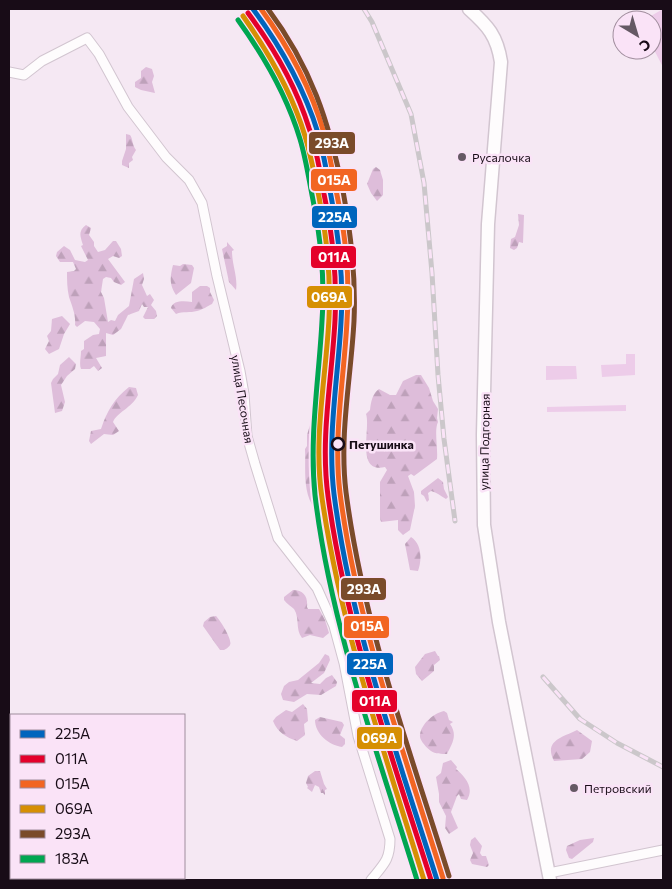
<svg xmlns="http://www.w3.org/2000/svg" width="672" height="889" font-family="Commissioner,sans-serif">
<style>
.grass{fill:#edcce9}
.forest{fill:url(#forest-firs)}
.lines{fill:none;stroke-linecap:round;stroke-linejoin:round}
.street-casing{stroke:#d2c5d0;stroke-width:11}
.secondary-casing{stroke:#d2c5d0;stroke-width:15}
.street{stroke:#fefcfd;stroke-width:9}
.secondary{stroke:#fefcfd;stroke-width:12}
.rail-casing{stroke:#cbc7ca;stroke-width:5}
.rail{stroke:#fae3f7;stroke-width:3;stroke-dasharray:9;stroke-linecap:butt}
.rail-1-casing{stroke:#fae3f7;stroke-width:9}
.rail-2-casing{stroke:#fae3f7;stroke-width:9}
.rail-3-casing{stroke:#fae3f7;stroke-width:9}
.rail-4-casing{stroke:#fae3f7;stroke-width:9}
.rail-5-casing{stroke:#fae3f7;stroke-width:9}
.rail-6-casing{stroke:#fae3f7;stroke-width:9}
.rail-1{stroke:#0065bd;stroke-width:5}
.rail-2{stroke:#e4002b;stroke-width:5}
.rail-3{stroke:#f26522;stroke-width:5}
.rail-4{stroke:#d68f03;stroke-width:5}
.rail-5{stroke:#7a4b2a;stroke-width:5}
.rail-6{stroke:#00a651;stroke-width:5}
.poi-dot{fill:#655964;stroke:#fae3f7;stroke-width:2}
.stop-dot{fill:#fae3f7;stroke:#180c17;stroke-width:2.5}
.labels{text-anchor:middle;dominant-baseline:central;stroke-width:5;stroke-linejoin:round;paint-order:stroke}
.poi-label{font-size:12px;fill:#180c17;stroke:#fae3f7;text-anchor:start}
.street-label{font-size:12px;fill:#180c17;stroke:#fae3f7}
.stop-label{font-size:12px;font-weight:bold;fill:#180c17;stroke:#fae3f7;text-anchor:start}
.line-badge{stroke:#fae3f7;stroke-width:2}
.badge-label{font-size:14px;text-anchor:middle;font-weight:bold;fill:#fff}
</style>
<defs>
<pattern id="forest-firs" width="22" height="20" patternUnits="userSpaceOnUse" patternTransform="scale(1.25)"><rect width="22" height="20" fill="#debdda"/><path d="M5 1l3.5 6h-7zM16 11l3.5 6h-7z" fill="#bea1ba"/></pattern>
</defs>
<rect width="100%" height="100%" fill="#f5e8f3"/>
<path class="grass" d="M663,9v58l-11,-21v-26h-8z
M626,354h9v21l-33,2 -1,-12 25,-1z
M546,366h30l1,13 -31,1z
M626,405v6l-79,1v-5z"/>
<path class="forest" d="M146,67l6,2 2,7 -2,6 3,11 -14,-3 -6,-3v-5l6,-4v-7z
M126,134l4,1c3,4 2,10 6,15l-4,7 1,3 -4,3v5l-7,-3v-4l4,-12z
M376,167l4,3 3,10v15l-6,6 -6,-8 -4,-9 6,-15z
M518,214l6,1 -1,28 -4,-1 -2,6 -3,2 -4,-2 1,-9 4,-2 4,-12z
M86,225l5,3 -2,7 5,7v4l4,6 7,-2 8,-9h3l5,8 1,7 -3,2 -6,-2 -5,3 17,23 -4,3 -7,-3 -3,-4 -5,-1 -3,2 -2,13 3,6 4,24 3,-2 4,1 3,-6 11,-9 5,-27 9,-6 1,6 -2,6 5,11 3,-2 4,6 -3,5 5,6 1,5 -3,3h-9l-2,-2 5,-10h-4l-2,-3 -3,7 -11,4 -7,14 -8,6 -7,-2v23l-10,2 6,10 -4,3 -4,-5 -4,3h-9c-2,-5 0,-12 0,-18l3,-2v-8l9,-6 6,-1 1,-5 -6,-7 -9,-1 -8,6 -2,-2c1,-10 -3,-19 -6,-28 -2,-9 -2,-17 -2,-25l7,-1 2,-2 -3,-7h-13l-4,-6 1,-4 7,-6 6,4 5,10 10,2 3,-2 -7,-14 2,-1c-3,-9 -5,-14 3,-20z
M227,242l7,8 -2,1c0,14 6,26 4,39l-7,-8 -7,-33 5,-3z
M183,264l9,1 2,3 -3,15 -15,12c-7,-11 -6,-18 -3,-30l7,1z
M200,286h7l3,2v4l4,8 -2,4c-4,2 -10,6 -15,7 -7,2 -14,0 -21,3l-5,-6c2,-8 13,-7 21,-6v-10z
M62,316l8,8 -6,10 -5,15 -10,5 -4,-5 4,-8 -2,-5 4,-5 1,-12z
M69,357l7,7 -1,5 -8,7 -6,9 4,17 -3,9 -7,2 -4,-30 2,-4 5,-5 2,-9z
M416,375h5l8,13 4,13 5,8 -1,9 1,4c-4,8 0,25 -1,37l-23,17 -3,-2 -3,2 6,16 1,14 -5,24 -7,5 -5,-5v-10l-17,2 -1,-4v-36l7,-12 -2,-3c-30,7 -14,-39 -19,-53l4,-4c1,-8 2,-16 9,-21l11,6h6l7,-14z
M129,387l7,1 2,7c-6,13 -21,17 -25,27l6,9 -6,4 -9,-1 -13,10 -2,-3 2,-10 10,-2c6,-18 13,-30 28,-42z
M310,425l4,2 1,-1c2,10 1,17 3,28l-4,9 5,11 -6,4c2,10 16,22 5,31h-3c-13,-17 -9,-40 -10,-60l2,-3v-11z
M438,478l5,4 1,7 4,8 -2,2c-5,-3 -10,-7 -15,-8l-3,2 1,7 -2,2 -3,-6 -3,-2v-3z
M411,537c11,7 11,23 7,34l-8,-1 -5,-26z
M293,590c11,0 15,7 14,17l1,2h11l6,11 4,13 -6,5 -13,-3 -8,3c-7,-9 -2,-20 -8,-29 -3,-3 -7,-5 -10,-9v-3z
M216,616c4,4 17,24 14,29 0,1 -5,5 -6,5h-4l-17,-24 1,-4 6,-5z
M435,651l3,5h1l1,4 -6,5v6l-12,10 -6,-7 -1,-7 10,-13z
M325,654l4,2 1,4 -6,13 -13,10 9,1 6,-6 6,-3 5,7 -1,4 -15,9 -14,-1 -13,8 -11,-2 -2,-6 3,-8 5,-4 9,-2 21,-17z
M303,704l4,5 1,12 -4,3 1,11 -8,6c-11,-4 -19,-8 -24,-20l3,-4 10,-7 6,2z
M444,711l3,2 2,7 4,2 -3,2c8,11 2,20 -3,30 -5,0 -12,0 -16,-3 -4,-3 -12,-11 -11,-16 1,-11 14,-22 24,-24z
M320,717l22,5 2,3 -4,10 5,4v5l-3,3c-13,-2 -27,-13 -27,-27z
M577,730l15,11 -2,11 -8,7 -28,2c-11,-21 10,-24 23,-31z
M451,760l6,7 -1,2c8,7 19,18 11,31l-6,-1 -2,-5 -2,2 -6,16 7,16 -9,6 -4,-6 1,-12 -7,-14v-8l-3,-17 5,-4 2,-10z
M315,771h5l4,13 3,5 -2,1v5l-2,-2h-2l-2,-6 -4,-2 -3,7 -5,-4 1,-1 -2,-4 2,-7z
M475,837l7,9 -2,7 2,3h4l3,9 -2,2 -15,-3 -2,-4 3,-7 -3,-8 1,-5z
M594,838l-1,4 -21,17 -3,-1 -3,-8 1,-4 13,-6z"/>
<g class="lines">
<defs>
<path id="street" d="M9,72l15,3 18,-14 45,-23 12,16 29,53 38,50 23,23 13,23 15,73 23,95 4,23 3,42 8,28 23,74 39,50 17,38 10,37 14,73 32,103c0,21 -6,25 -19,41
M549,873l114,-23"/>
<path id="secondary" d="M469,9c19,17 28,27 32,53l-13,162 -5,211 1,90 15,97 51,258"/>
</defs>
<use href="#street" class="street-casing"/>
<use href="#secondary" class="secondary-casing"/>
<use href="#street" class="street"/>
<use href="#secondary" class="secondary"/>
<defs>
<path id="rail" d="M261,9l27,41 17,31 17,42 9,37 17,93 1,42 -11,149 3,47 8,56 31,125 64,208
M364,9l8,13 39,92 13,69 8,90 6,102 6,64 11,82
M543,677l37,42 37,24 46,24"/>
</defs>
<use href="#rail" class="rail-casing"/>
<use href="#rail" class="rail"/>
<defs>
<path id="rail-1" d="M253,9c28,38 51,79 65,124 6,21 9,42 13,63 8,42 13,83 10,126 -3,57 -14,115 -7,172 17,132 63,260 103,386"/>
<path id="rail-2" d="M248,13c26,35 48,73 61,115 8,22 11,44 15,66 9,42 13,83 11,126 -3,59 -15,117 -7,176 18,132 63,258 103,384"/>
<path id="rail-3" d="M261,9c27,37 50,79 63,124 6,21 9,42 13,62 9,42 13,84 10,126 -3,58 -14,115 -7,172 17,132 64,259 103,385"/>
<path id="rail-4" d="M243,16c26,37 49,76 62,120 6,20 10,41 14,61 8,41 12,80 10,121 -3,60 -16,120 -7,180 19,131 63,256 102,382"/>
<path id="rail-5" d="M268,9c43,58 61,112 75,182 8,43 13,86 11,130 -3,57 -15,114 -8,171 17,132 64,259 103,384"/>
<path id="rail-6" d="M238,20c26,36 49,76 62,119 6,20 9,41 13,61 8,40 12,80 9,121 -3,58 -13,115 -7,174 15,129 64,262 102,385"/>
</defs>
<use href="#rail-1" class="rail-1-casing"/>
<use href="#rail-2" class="rail-2-casing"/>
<use href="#rail-3" class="rail-3-casing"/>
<use href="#rail-4" class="rail-4-casing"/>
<use href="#rail-5" class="rail-5-casing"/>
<use href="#rail-6" class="rail-6-casing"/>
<use href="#rail-1" class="rail-1"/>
<use href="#rail-2" class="rail-2"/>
<use href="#rail-3" class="rail-3"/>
<use href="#rail-4" class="rail-4"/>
<use href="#rail-5" class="rail-5"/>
<use href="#rail-6" class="rail-6"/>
</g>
<g class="poi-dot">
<circle cx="462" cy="157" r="5"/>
<circle cx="574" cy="788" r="5"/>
</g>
<circle class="stop-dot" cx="338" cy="444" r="6"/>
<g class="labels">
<g class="poi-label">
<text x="472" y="157">Русалочка</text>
<text x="584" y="788">Петровский</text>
</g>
<g class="street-label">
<text transform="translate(243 399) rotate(81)">улица Песочная</text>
<text transform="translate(484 442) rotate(-89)">улица Подгорная</text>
</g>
<g class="stop-label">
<text x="349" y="444">Петушинка</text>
</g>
</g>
<g class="line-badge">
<rect x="308" y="131" width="48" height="24" rx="5" fill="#7a4b2a"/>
<rect x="310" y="168" width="48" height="24" rx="5" fill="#f26522"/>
<rect x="311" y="205" width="47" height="24" rx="5" fill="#0065bd"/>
<rect x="310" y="245" width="47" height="24" rx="5" fill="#e4002b"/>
<rect x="306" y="285" width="47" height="24" rx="5" fill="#d68f03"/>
<rect x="340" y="577" width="47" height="24" rx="5" fill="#7a4b2a"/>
<rect x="343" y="615" width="47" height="24" rx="5" fill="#f26522"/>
<rect x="346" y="652" width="48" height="24" rx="5" fill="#0065bd"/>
<rect x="351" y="689" width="47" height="24" rx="5" fill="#e4002b"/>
<rect x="356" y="726" width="47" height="24" rx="5" fill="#d68f03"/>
</g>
<g class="badge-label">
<text x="332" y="148">293А</text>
<text x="334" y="185">015А</text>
<text x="335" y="222">225А</text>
<text x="334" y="262">011А</text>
<text x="329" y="302">069А</text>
<text x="364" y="594">293А</text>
<text x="367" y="631">015А</text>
<text x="370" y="669">225А</text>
<text x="375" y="706">011А</text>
<text x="379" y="743">069А</text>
</g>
<rect width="672" height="889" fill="none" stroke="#180c17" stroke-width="20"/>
<rect x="10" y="714" width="175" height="165" fill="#fae3f7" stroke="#a08d9d"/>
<rect x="20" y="730" width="25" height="8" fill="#0065bd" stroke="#a08d9d"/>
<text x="55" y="739" font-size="15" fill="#180c17">225А</text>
<rect x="20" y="755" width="25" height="8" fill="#e4002b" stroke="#a08d9d"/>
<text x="55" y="764" font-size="15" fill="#180c17">011А</text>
<rect x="20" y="780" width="25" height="8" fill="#f26522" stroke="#a08d9d"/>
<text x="55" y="789" font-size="15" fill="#180c17">015А</text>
<rect x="20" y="805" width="25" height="8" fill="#d68f03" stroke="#a08d9d"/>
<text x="55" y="814" font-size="15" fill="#180c17">069А</text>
<rect x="20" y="830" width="25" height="8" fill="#7a4b2a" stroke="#a08d9d"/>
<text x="55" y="839" font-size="15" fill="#180c17">293А</text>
<rect x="20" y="855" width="25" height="8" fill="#00a651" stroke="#a08d9d"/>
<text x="55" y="864" font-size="15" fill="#180c17">183А</text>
<g transform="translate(637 35) rotate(142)"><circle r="24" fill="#fae3f7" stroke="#a08d9d"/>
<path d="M0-4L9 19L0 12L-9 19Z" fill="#655964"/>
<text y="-8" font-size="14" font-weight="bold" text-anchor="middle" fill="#180c17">С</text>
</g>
</svg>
